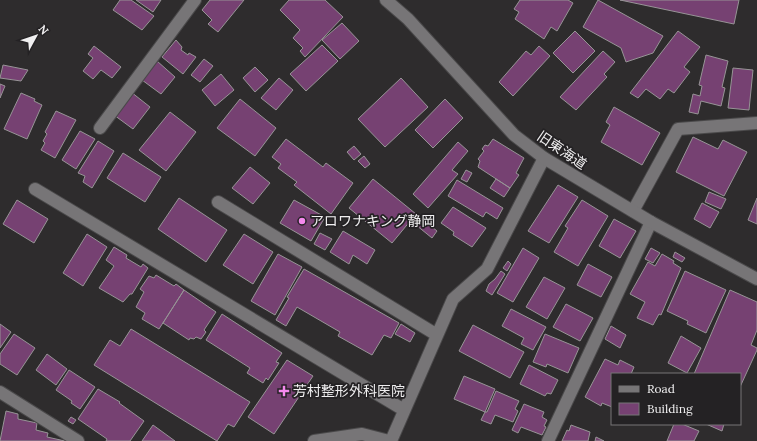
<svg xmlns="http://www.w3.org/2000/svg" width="757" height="441" viewBox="0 0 757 441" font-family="Lora,'Noto Sans JP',serif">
<rect width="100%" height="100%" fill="#2e2c2d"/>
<path fill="#764172" stroke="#979496" d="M120,0H131L154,16L142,30L113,10Z
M136,0H161L153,12Z
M210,0H244L218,32L208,24L212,20L202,10Z
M289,0H325L343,17L305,57L300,51L303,48L293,38L300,30L280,10Z
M520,0H568L573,3L557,31L551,27L544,39L515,19L519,12L514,9Z
M598,0L663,36L653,53L626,62L621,48L583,27Z
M620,0H739L734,24Z
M342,23L359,41L340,59L322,40Z
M575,31L595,51L573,73L553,53Z
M678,31L700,47L684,67L690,72L674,93L668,89L660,99L646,89L638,98L630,93Z
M176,40L182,47L181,50L188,55L189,53L196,57L183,74L162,57Z
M322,45L338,61L306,91L290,74Z
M94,46L121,67L112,78L101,70L93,79L83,71L93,58L88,54Z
M539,46L550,56L513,96L499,82L526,51L531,55Z
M603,51L615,62L604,74L607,77L576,110L560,97Z
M706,55L728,61L722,87L725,88L721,106L701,101L698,114L689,112L693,94L700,96L702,86L699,85Z
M204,59L213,66L200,82L191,75Z
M157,61L175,77L161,94L142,80Z
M3,65L28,70L21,81L0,78Z
M255,67L268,80L255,92L243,78Z
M733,68L753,70L749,110L728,108Z
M221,74L234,90L215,106L202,90Z
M279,78L293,90L276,110L261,98Z
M401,78L428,107L385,147L358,119Z
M0,84L5,86L0,98Z
M131,92L150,107L133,129L114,115Z
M21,93L35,99L34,101L42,105L27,139L4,129Z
M240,99L276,128L255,156L217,128Z
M445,99L463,118L433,148L415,130Z
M614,107L660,133L642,165L601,142L610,125L606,122Z
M56,111L76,120L55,158L41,150L45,143L43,141L47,134L45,132Z
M170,112L196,132L166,171L139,150Z
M80,131L95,139L76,169L62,160Z
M693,137L718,149L723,140L747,152L724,196L676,172Z
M286,139L323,167L326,163L353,183L331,214L294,185L297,182L278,168L281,164L272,157Z
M493,139L524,158L516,173L519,175L510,188L478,167L480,161L478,159L484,151L482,149L485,145L488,146Z
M98,141L114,151L92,188L83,182L85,176L78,173Z
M458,142L468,151L452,170L458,174L428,208L413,194Z
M354,146L361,154L354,160L347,152Z
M123,153L161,177L145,202L107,178Z
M364,156L370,164L365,168L358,161Z
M250,167L270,183L253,204L232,188Z
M466,170L472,173L467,182L461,179Z
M373,179L416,214L392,243L349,208Z
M496,179L510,188L504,197L490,188Z
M457,180L503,208L497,219L486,212L483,217L448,196Z
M558,185L578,197L549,243L528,231Z
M709,192L726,199L721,209L705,202Z
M179,198L227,230L206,262L158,229Z
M757,198V224L748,220Z
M17,200L48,219L34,243L3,224Z
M294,200L325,217L311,241L280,223Z
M582,200L608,216L578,266L554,252L568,228L565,226Z
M702,203L719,212L710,228L694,219Z
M453,207L486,228L472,247L453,235L454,232L441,223Z
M421,218L437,231L432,238L416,225Z
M614,219L636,231L620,258L599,246Z
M343,231L375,250L367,264L353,255L349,264L330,252Z
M320,233L332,239L325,250L314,244Z
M87,234L107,247L83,286L63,273Z
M244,234L273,252L253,284L223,265Z
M114,247L127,255L126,258L141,267L143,264L148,268L132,294H130L123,302L99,288L114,266L106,260Z
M523,248L539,258L513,302L497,293Z
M651,248L660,253L653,263L645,259Z
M675,252L685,258L682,262L673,257Z
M278,254L302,267L275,315L251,301Z
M662,254L674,261L673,263L681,268L661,315L659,314L653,325L637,318L645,302L630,294L648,262L655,266Z
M508,261L511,264L507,271L503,268Z
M588,264L612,277L601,297L577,285Z
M304,269L399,323L391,338L384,335L372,355L338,336L340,332L297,307L286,326L276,320L289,298L287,297Z
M501,271L505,274L492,295L486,291L489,284L495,279Z
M685,271L726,290L706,333L687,324L688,321L667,311Z
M156,275L174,286L176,284L184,290L159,329L142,319L145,313L136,307L144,292L140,289L149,276L154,278Z
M544,277L565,288L547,319L526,307Z
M184,290L216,312L204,330L206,332L201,339L196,337L194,339L190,338L189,340L163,323Z
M730,290L757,302V330L751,345L757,348V350L740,387V374H694Z
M566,304L593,318L580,341L553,327Z
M511,309L546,327L533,350L521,344L524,338L502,326Z
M222,314L282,353L276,362L279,363L268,380L266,378L263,383L247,373L250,368L206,340Z
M0,324L11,332L0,348Z
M401,324L415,333L410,342L395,334Z
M473,325L524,352L510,378L459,351Z
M611,326L626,335L620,348L605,339Z
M131,329L250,402L234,427L228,424L217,441L94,365L110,340L120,346Z
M14,334L35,348L17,375L0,364V354Z
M545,334L579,348L568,373L547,364L546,367L533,362Z
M681,336L701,348L687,373L668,363Z
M47,354L67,369L56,385L36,370Z
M605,359L618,365L620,360L634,367L631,374H612V407L602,403L601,406L585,397Z
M287,360L313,376L274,434L248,417Z
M529,365L558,380L551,394L547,393L545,396L520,384Z
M69,370L95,387L80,409L71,403L72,401L56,390Z
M464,376L495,389L485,412L454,399Z
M98,389L120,402L119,403L144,421L130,441H106L107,439L78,419Z
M496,391L519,401L515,409L518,411L513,422L495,415L491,424L481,420L485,412H487Z
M524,404L544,412L542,417L547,420L544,426L546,427L542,435L521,427L518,433L512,430Z
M6,411L18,414V419L37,423L36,430L48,433L47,437L65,441H0Z
M71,417L76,420L73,424L68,421Z
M674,424H682L699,431L694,441H667Z
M706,424H724L722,431Z
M153,425L175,441H142Z
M571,425L590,432L588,441H562L567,430L569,431Z
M596,437L604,441H595Z"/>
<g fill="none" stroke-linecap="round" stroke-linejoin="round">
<g stroke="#4a494a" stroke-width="14">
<path id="service" d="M633,211L678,129L757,123"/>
</g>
<g stroke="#4a494a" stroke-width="14">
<path id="minor" d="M100,128L195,0
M35,189L404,410
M218,202L437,335
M0,392L78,441
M314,441L362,434L389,441
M391,441L453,299L487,269L544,158
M548,441L651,222"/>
</g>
<g stroke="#4a494a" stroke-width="14">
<path id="tertiary" d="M386,0L408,19L514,135L544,158L651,222L757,279"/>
</g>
<use href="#service" stroke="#777577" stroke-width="12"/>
<use href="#minor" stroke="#777577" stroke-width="12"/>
<use href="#tertiary" stroke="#777577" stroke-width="12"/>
</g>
<g fill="#f589ee" stroke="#242224" stroke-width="1.5">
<circle cx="302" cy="221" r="4"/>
<path d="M282 385h4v4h4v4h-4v4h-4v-4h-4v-4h4z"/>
</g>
<g text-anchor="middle" stroke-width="3.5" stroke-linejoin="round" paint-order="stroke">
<g font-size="14" fill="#f0eff0" stroke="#242224">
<text transform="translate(562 150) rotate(34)" y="5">旧東海道</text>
</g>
<g font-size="14" fill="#f0eff0" stroke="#242224" text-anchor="start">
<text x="310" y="226">アロワナキング静岡</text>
<text x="293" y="396">芳村整形外科医院</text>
</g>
</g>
<rect x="611" y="373" width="130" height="52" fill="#242224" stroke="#767476"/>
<rect x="619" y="386" width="20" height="6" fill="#777577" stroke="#767476"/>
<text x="647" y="393" font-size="12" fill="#f0eff0">Road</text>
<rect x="619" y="403" width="20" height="12" fill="#764172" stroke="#767476"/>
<text x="647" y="413" font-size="12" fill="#f0eff0">Building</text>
<g transform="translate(36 36) rotate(50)" stroke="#242224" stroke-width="3" paint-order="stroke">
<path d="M0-3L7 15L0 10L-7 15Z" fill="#f0eff0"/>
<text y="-6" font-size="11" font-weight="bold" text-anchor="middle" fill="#f0eff0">N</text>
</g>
</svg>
